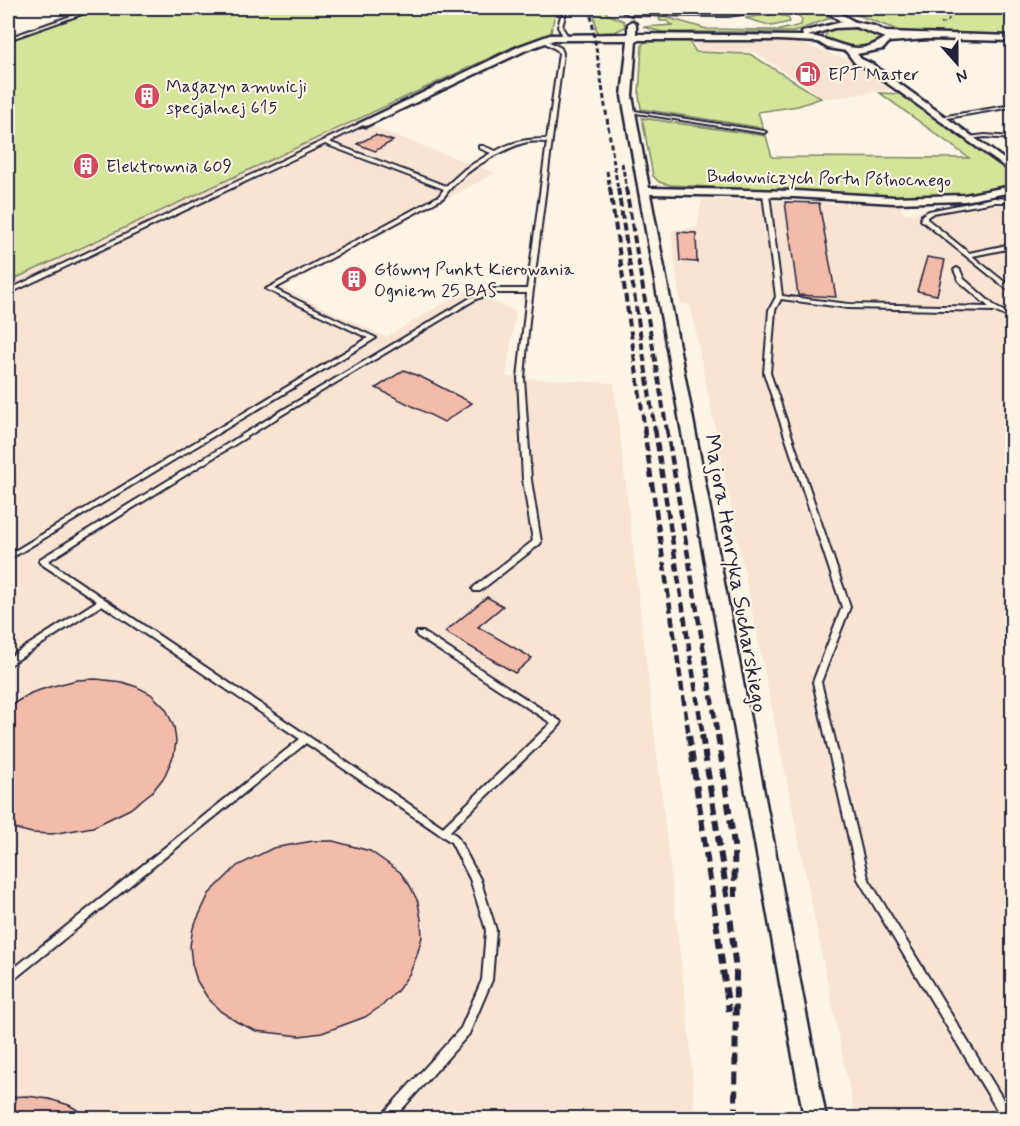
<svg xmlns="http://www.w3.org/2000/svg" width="1020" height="1126" viewBox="0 0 1020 1126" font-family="Mynerve,sans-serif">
<rect width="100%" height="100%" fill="#fcf5e5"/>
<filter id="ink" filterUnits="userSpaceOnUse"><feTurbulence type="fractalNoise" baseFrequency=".0167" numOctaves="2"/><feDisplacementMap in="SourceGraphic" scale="12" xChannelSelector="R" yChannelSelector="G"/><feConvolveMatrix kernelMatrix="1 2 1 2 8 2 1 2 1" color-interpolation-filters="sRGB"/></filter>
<g filter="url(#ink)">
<path fill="#f9e4d3" d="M692,40L796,42L847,59L891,90L826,99L754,52L698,51Z
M354,120L495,173L283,288L386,337L466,290L516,311L506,377L614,383L690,1039L695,1118H8V282Z
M1012,193V1118H855L690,305L680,303L671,230L697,227L702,199L899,205L904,214Z"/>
<path fill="#d4e498" stroke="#7b836a" stroke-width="1.5" d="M102,8H556L551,33L515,46L8,282V41Z
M593,8H605L607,14L624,21L625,27L615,32L597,33Z
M754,8H816L830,18L794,32H662L643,27L674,25L669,24L668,21H660L659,18L665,17L707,29L780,30L801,25L802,20L798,15L806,11H758Z
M839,8H1012V35L908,34Z
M775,14L788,17L790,22L772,26L745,18Z
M850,28L873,33L878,38L877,41C864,51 837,49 825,37L827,32L834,29Z
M654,39L688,40L696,52L750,54L821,98L798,106L758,112L763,128L641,109L639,95L642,45L645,42Z
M880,93L901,94L1012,174V185L956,196L914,197L670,185L659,182L653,176L642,118L766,136L772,157L969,158Z"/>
<path fill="#f3bba9" stroke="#22223b" stroke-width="1.5" d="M375,135L393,141L375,151L357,144Z
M785,202L819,203L836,297L798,295Z
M678,232L696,233L697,262L680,261Z
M927,257L945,260L937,295L917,291Z
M404,370L425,379L472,403L444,422L376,388Z
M487,597L503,606L478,627L532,658L515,673L445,632Z
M96,679L122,682L137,687L151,694L166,709L174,727L176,741L174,755L164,777L153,791L130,809L93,827L52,834L32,833L8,827V707L31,693L49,687L77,680Z
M313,841H333L370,851L400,872L410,886L418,902L421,919L422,937L417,955L410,973L398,990L383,1005L365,1017L322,1033L300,1036L256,1031L237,1022L220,1011L207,997L197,981L192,964L190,946L193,928L209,894L237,866L273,848Z
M27,1096L49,1099L69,1105L93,1119H8V1097Z"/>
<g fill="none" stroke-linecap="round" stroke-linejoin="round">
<g stroke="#22223b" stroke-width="4">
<path id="lane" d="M94,8H99L8,40V38Z
M563,8H567L562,27L567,35L565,36H563L558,27Z
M613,8H618L632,13L727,14L741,12L746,8H750L743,14L727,16L631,15Z
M544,39L561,48L563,53L529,321L524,378L531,480L541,542L540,544L480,591H474L473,589L474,587L533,541L523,480L518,378L527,293H494L476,299L285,413L48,561L443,827L551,723L417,636L416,634L417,632H423L560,721L561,723L560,725L450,831L457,836L480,879L496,930L492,980L469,1034L394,1118H382L383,1114L461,1028L482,980L486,930L470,879L451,842L306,743L12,981L8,982V973L300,739L102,605L11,664L8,665V658L97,601L40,563L39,561L40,559L281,411L472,297L493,289H527L547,142C541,142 534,141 528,142C517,144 506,150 498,154C476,165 457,178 443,198L274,289L376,338L8,560V555L368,338L266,289L439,196L444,189L325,144L10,293L8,294V290L361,123L365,124L329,142L446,186L465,169L491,153L479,148V146H483L496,151C514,141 526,139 547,139L559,53L557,50L542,41V40Z
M1012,105V107L941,119L939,118L941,117Z
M628,110L764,131L766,132L764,133L630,112H628Z
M985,135L1012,137V139L985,137L969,139L967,138L969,137Z
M766,192L769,194L782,296L849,304L989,307L959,281L954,270L957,268L960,270L964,279L997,308L1012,315V319L994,311L849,308L781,299L775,310L770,373L850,607L821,682L868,878L1012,1114V1118H1002L858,879L813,682L842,607L764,373L769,310L776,297L763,194Z
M994,198L1012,199V202H994L933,213L927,217V219L969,253L1012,244V248L972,256L1012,288V293L921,220L922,215L929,211Z"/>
</g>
<g stroke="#22223b" stroke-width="5">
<path id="street" d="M821,8H830L855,22L874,26L886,32L1012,36V41L927,39L889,42L883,49L857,54L861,59L872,64L1012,165V172L866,68L855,63L846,51L828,48L818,42L779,40H636L632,96L649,188L795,191L894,197L965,195L1012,186V192L965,201L894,203L795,197L650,194L826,1118H804L622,96L628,40H554L526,50L366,126L358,124L520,46L550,35L628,34V24L632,21L636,24V34L803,36L802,32L842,22ZM856,27L885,38C852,60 841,39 808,36L834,28Z"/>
</g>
<path stroke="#22223b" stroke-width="1.5" stroke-dasharray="4 3" stroke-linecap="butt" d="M854,8L865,14
M941,24L948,21L953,8"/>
<use href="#lane" fill="#fcf5e5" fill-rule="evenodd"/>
<use href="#street" fill="#fcf5e5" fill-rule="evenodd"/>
<path stroke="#22223b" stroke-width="3" stroke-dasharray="5 3" stroke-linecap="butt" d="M590,8L618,190
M622,163L627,190
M607,171L610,190"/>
<path stroke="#22223b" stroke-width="4" stroke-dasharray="8 4" stroke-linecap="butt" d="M610,188L645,431
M618,188L655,431
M626,188L667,431"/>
<path stroke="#22223b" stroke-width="4.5" stroke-dasharray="9 4.5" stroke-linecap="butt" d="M644,429L689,737
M655,429L703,737
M667,429L718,737"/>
<path stroke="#22223b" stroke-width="6" stroke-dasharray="11 6" stroke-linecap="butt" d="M689,735L729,1011
M702,735L730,914L736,972L735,1118
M718,735L734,845L735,897"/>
</g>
</g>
<defs>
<g id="fuel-disc" transform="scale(1.35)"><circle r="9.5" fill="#d1495b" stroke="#fcf5e5"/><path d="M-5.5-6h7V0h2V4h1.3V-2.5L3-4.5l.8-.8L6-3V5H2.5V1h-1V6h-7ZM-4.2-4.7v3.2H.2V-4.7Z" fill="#fff"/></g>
<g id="building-disc" transform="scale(1.35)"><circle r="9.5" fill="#d1495b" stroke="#fcf5e5"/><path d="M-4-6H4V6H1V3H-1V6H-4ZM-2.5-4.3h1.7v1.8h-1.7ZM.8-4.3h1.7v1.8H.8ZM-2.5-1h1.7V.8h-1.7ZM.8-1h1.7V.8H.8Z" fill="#fff"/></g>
</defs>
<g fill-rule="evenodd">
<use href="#fuel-disc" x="808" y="74"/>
<use href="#building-disc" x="147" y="96"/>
<use href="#building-disc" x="86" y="166"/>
<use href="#building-disc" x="354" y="279"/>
</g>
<g text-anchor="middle" stroke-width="4.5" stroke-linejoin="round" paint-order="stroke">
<g font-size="18" fill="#22223b" stroke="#fcf5e5" text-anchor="start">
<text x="828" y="80">EPT Master</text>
<text x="166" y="92">Magazyn amunicji<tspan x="166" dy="21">specjalnej 615</tspan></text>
<text x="106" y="172">Elektrownia 609</text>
<text x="374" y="275">Główny Punkt Kierowania<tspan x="374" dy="21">Ogniem 25 BAS</tspan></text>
</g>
<g font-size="18" fill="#22223b" stroke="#fcf5e5">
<text transform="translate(829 178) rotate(1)" y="6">Budowniczych Portu Północnego</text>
</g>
<g font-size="22" fill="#22223b" stroke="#fcf5e5">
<text transform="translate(737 573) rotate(80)" y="8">Majora Henryka Sucharskiego</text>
</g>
</g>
<rect width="1020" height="1126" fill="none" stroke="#fcf5e5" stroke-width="30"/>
<rect x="15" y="15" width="990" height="1096" fill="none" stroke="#22223b" stroke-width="2" filter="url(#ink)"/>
<g transform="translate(957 63) rotate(159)" stroke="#fcf5e5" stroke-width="4.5" paint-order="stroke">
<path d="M0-4.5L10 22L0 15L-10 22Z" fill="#22223b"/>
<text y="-9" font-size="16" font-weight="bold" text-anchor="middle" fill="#22223b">N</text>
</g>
</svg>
